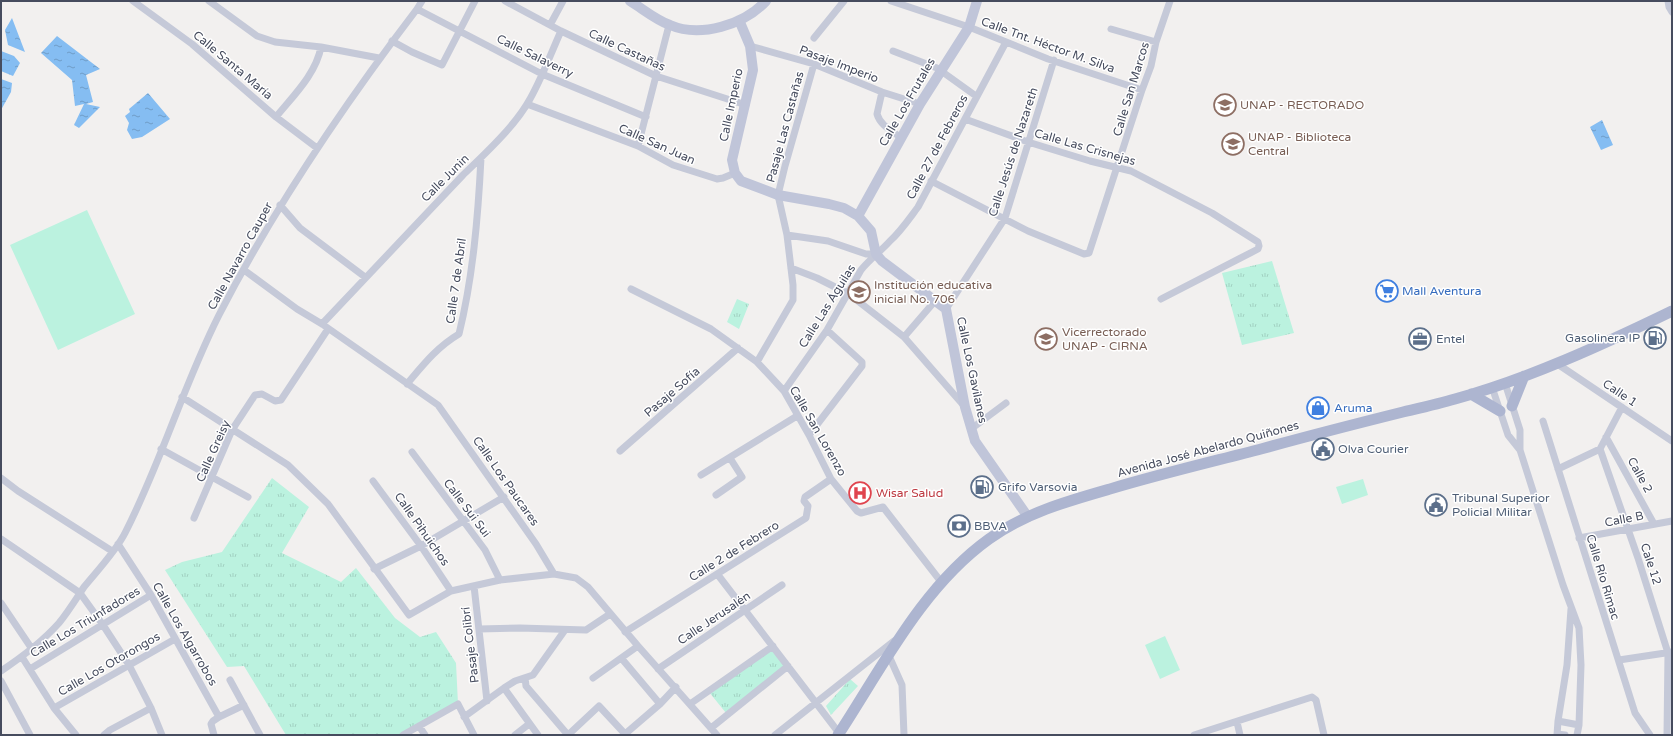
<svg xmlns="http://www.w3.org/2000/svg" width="1673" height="736" viewBox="0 0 1673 736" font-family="'Varela Round',sans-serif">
<defs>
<pattern id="grass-tufts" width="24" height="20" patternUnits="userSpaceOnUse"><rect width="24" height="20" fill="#bbf2df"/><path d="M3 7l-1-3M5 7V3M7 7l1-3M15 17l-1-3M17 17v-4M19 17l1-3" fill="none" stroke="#a2d1c2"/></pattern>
<pattern id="water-ripples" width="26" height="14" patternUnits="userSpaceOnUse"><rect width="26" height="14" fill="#85bdf2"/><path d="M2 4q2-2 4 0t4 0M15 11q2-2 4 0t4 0" fill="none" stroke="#6f9cc7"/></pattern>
</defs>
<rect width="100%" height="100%" fill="#f2f0ef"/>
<path fill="url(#grass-tufts)" d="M1272,261L1294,333L1242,345L1222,273Z
M737,299L749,304L739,329L727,322Z
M272,478L309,507L282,553L341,582L356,568L395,618L420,637L436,632L456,663L458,704L405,735H286L244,666L227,667L165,570L182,562L222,552Z
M772,649L787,668L726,713L709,692Z
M850,679L858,686L831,715L826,706Z"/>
<path fill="#bbf2df" d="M87,210L135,314L58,350L10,245Z
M1363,479L1368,495L1342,504L1336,487Z
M1165,636L1180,670L1160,679L1145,645Z"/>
<path fill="url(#water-ripples)" d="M12,18L25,52L8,45L5,30Z
M57,36L100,69L86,75L93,102L86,104L100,107L79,128L74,125L84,104L75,106L72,80L41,53Z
M1,51L14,56L20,63L13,76L1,71Z
M1,79L12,83L11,92L1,110Z
M148,93L170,119L142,137L132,139L127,130L129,123L125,116L130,112L129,109Z
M1602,120L1613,145L1601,150L1590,127Z"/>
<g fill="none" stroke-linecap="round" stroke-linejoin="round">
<path stroke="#c5c9d8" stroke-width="7" d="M133,1L192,44L276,117L317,148
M209,1L257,36L275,42L321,47L379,58
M505,1L561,31L656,76L746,105
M891,1L969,27L1048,59L1142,90
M1668,1L1669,7L1672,12
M417,9L542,74L646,117
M550,25L563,1
M1111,29L1156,42
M814,38L844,1
M392,41L412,52L442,65L475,1
M750,46L814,64L882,92L920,104
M893,51L937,68L976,96
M882,92L877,114C880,125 892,131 900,137
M527,104L638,146L673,165L717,179L723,178L735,173
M276,117C293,96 316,74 321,47
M965,119L1028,142L1090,161L1131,171L1212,213L1258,242L1259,246L1258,249L1161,299
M638,146L669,25
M931,181L1028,231L1084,254L1089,253L1142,90L1151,66L1156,42L1170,1
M280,205L300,228L365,277
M787,235L828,241L866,254H876
M791,268L817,278L849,294L904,337L965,407
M244,270L297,309L322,324L438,405L536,544L554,574
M631,289L711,329L757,362L784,391L809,435L831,479L857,511L861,513L883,507L942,583
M946,309L1005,218L1054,60
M322,324L463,175C485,154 516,125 530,99C542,78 551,53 561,31
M904,337L935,301
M757,362L793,300V285L787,235L778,195L785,166L814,64
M1556,363L1672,441
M1505,383L1520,430V450L1563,585L1579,628L1581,665L1579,725L1577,735
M407,384C423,365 437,347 459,334C473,277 478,217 481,158
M1492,387L1508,435L1520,450
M784,391L827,330L861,270C870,259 881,251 890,241C901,231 909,219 918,207L1006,42
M182,397L288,465L328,504L409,615L451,591L500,580L554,574L576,578L588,587L638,646L717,735
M1543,421L1635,713L1650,735
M971,429L1006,403
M809,435L862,366V362L827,330
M1606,437L1654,524
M161,449L248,497
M1600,449L1638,558L1668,653L1667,735
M1600,449L1622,407
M620,451L738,348
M412,452L485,550L500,580
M1558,469L1600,449
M701,475L797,416
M1,478L18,491L112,551
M373,481L421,546L451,591
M716,495L742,477L730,458
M194,518L232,430L255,395L262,394L275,401L281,400L328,329
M1579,538L1672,521
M1,539L80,593L103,625L129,665L151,708L162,735
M118,544L151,595L219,717L213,721L211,724L214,735
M374,569L421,546L504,497
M718,575L839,733
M474,586L487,701
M1,603L32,649
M479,629L520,628L586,630L610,614
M625,632L806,518L808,506L804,501L805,497L831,479
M889,656L902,685L904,735
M22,657L54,708L76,735
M622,659L660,704
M1619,660L1672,652
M30,669L151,595
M658,669L782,585
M1,671C22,657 42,642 59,623C68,612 76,599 84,587C97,571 116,551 125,533C161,463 183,386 219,315C275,206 343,106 417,9L422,1
M525,678L526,686L568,735
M593,678L638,646
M230,680L260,735
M1,681L30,735
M504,688L538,735
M690,704L773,646
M54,708L175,639
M219,717L244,705
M464,717L504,688L515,681L533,675L565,630
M1558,721L1579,725
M1237,722L1240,735
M419,726L425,735
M711,728L788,666
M1557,734L1565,735
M104,735L110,730L151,708
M403,735L458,704L474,735
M515,735L529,724
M568,735L599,706L625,734
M624,735L660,704L676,687
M775,735L894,641
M1194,735L1312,697L1316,700L1324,735
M1557,735L1558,721L1567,665L1571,609"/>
<path stroke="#c0c5d9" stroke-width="10" d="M630,1C643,9 656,20 670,25C700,38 744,25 766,1
M739,20L750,46L753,70L732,160L735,173L741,181L778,195L829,204L844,208L858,216L871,231L876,254L882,261L946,309L965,407L975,441L1028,517
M858,216L920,104L969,27L977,1"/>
<path stroke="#adb5d0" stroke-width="11" d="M1471,394L1500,411
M1512,406L1524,376
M838,735C882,668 922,587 989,539C1025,513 1068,501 1110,489C1160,474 1211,462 1261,449C1308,436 1355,424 1403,412C1420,408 1438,404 1455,399C1530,378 1602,345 1672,311"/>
</g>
<defs>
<g id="university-ring" transform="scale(1.15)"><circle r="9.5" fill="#fff" stroke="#8d6e63" stroke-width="1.5"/><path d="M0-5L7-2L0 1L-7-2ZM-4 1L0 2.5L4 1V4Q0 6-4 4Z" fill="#8d6e63"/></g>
<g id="supermarket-ring" transform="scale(1.15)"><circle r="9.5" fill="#fff" stroke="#3f7fe0" stroke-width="1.5"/><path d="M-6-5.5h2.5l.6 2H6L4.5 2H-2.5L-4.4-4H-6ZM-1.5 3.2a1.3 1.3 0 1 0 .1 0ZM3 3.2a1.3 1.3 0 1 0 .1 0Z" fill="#3f7fe0"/></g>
<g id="school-ring" transform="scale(1.15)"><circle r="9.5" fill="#fff" stroke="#8d6e63" stroke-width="1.5"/><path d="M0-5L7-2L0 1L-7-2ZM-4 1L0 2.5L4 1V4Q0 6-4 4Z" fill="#8d6e63"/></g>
<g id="fuel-ring" transform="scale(1.15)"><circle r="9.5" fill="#fff" stroke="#5c6f8a" stroke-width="1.5"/><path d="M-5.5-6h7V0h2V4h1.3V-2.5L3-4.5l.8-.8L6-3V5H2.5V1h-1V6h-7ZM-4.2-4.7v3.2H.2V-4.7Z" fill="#5c6f8a"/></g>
<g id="office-ring" transform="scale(1.15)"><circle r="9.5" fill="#fff" stroke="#5c6f8a" stroke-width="1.5"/><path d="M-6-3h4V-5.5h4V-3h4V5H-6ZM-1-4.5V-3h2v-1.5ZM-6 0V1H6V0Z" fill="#5c6f8a"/></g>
<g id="shop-ring" transform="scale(1.15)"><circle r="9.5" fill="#fff" stroke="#3f7fe0" stroke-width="1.5"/><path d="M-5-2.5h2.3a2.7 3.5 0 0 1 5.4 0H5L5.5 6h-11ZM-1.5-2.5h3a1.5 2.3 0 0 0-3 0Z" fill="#3f7fe0"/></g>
<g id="civic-ring" transform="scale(1.15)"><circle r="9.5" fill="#fff" stroke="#5c6f8a" stroke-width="1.5"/><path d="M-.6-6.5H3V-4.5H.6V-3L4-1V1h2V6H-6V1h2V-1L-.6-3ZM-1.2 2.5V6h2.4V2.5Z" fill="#5c6f8a"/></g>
<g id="hospital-ring" transform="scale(1.15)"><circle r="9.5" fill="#fff" stroke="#e0444e" stroke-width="1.5"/><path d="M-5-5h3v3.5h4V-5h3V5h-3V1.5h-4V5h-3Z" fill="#e0444e"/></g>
<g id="bank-ring" transform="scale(1.15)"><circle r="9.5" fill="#fff" stroke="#5c6f8a" stroke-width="1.5"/><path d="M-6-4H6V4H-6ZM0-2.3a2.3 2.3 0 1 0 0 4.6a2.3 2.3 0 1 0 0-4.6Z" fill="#5c6f8a"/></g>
</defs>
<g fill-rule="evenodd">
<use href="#university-ring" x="1225" y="105"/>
<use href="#university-ring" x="1233" y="144"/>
<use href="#supermarket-ring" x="1387" y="291"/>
<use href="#school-ring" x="859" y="292"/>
<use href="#fuel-ring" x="1655" y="338"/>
<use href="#university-ring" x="1046" y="339"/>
<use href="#office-ring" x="1420" y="339"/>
<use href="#shop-ring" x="1318" y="408"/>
<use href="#civic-ring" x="1323" y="449"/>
<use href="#fuel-ring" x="982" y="487"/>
<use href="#hospital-ring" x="860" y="493"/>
<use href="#civic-ring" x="1436" y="505"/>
<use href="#bank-ring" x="959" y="526"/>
</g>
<g text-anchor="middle" stroke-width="3" stroke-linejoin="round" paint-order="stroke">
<g font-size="12" fill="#464c5e" stroke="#fff">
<text transform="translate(1048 45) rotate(20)" y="4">Calle Tnt. Héctor M. Silva</text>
<text transform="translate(627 50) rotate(25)" y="4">Calle Castañas</text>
<text transform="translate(535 56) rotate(26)" y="4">Calle Salaverry</text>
<text transform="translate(839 64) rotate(21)" y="4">Pasaje Imperio</text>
<text transform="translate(233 65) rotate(40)" y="4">Calle Santa María</text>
<text transform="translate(1131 89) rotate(-73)" y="4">Calle San Marcos</text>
<text transform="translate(907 102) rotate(-60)" y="4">Calle Los Frutales</text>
<text transform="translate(731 105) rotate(-78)" y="4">Calle Imperio</text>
<text transform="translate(785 127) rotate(-75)" y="4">Pasaje Las Castañas</text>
<text transform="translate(657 144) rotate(24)" y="4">Calle San Juan</text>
<text transform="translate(937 147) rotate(-62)" y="4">Calle 27 de Febreros</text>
<text transform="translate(1085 147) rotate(16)" y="4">Calle Las Crisnejas</text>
<text transform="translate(1013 152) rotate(-72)" y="4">Calle Jesús de Nazareth</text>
<text transform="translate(445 178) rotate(-45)" y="4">Calle Junin</text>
<text transform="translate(240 256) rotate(-61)" y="4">Calle Navarro Cauper</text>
<text transform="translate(456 281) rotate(-82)" y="4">Calle 7 de Abril</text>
<text transform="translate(827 306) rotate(-58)" y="4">Calle Las Águilas</text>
<text transform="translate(972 370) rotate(78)" y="4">Calle Los Gavilanes</text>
<text transform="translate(672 392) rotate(-41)" y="4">Pasaje Sofía</text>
<text transform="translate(1620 393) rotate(34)" y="4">Calle 1</text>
<text transform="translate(818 431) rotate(60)" y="4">Calle San Lorenzo</text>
<text transform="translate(1208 449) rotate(-15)" y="4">Avenida José Abelardo Quiñones</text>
<text transform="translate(213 451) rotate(-66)" y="4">Calle Greisy</text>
<text transform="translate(1640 475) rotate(61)" y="4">Calle 2</text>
<text transform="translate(506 481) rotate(55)" y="4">Calle Los Paucares</text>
<text transform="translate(467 508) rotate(53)" y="4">Calle Sui Sui</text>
<text transform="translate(1624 519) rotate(-11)" y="4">Calle B</text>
<text transform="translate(422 529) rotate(55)" y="4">Calle Pihuichos</text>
<text transform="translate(734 551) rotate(-32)" y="4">Calle 2 de Febrero</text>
<text transform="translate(1651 564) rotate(72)" y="4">Cale 12</text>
<text transform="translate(1603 577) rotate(73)" y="4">Calle Río Rimac</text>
<text transform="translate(714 618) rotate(-34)" y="4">Calle Jerusalén</text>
<text transform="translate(85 622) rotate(-31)" y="4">Calle Los Triunfadores</text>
<text transform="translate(185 634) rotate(60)" y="4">Calle Los Algarrobos</text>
<text transform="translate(470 645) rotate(-97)" y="4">Pasaje Colibrí</text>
<text transform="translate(109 664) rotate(-30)" y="4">Calle Los Otorongos</text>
</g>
<g font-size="12" fill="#785e54" stroke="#fff" text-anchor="start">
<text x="1240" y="109">UNAP - RECTORADO</text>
<text x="1248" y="141">UNAP - Biblioteca<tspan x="1248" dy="14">Central</tspan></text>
<text x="874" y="289">Institución educativa<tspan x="874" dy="14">inicial No. 706</tspan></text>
<text x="1062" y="336">Vicerrectorado<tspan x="1062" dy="14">UNAP - CIRNA</tspan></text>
</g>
<g font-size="12" fill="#366cbe" stroke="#fff" text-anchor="start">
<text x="1402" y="295">Mall Aventura</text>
<text x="1334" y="412">Aruma</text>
</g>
<g font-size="12" fill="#4e5e75" stroke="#fff" text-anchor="start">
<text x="1640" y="342" text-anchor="end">Gasolinera IP</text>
<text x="1436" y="343">Entel</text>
<text x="1338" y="453">Olva Courier</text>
<text x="998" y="491">Grifo Varsovia</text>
<text x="1452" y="502">Tribunal Superior<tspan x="1452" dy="14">Policial Militar</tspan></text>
<text x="974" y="530">BBVA</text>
</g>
<g font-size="12" fill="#be3a42" stroke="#fff" text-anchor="start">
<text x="876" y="497">Wisar Salud</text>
</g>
</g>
<rect width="1673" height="736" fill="none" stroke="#464c5e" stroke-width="4"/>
</svg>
